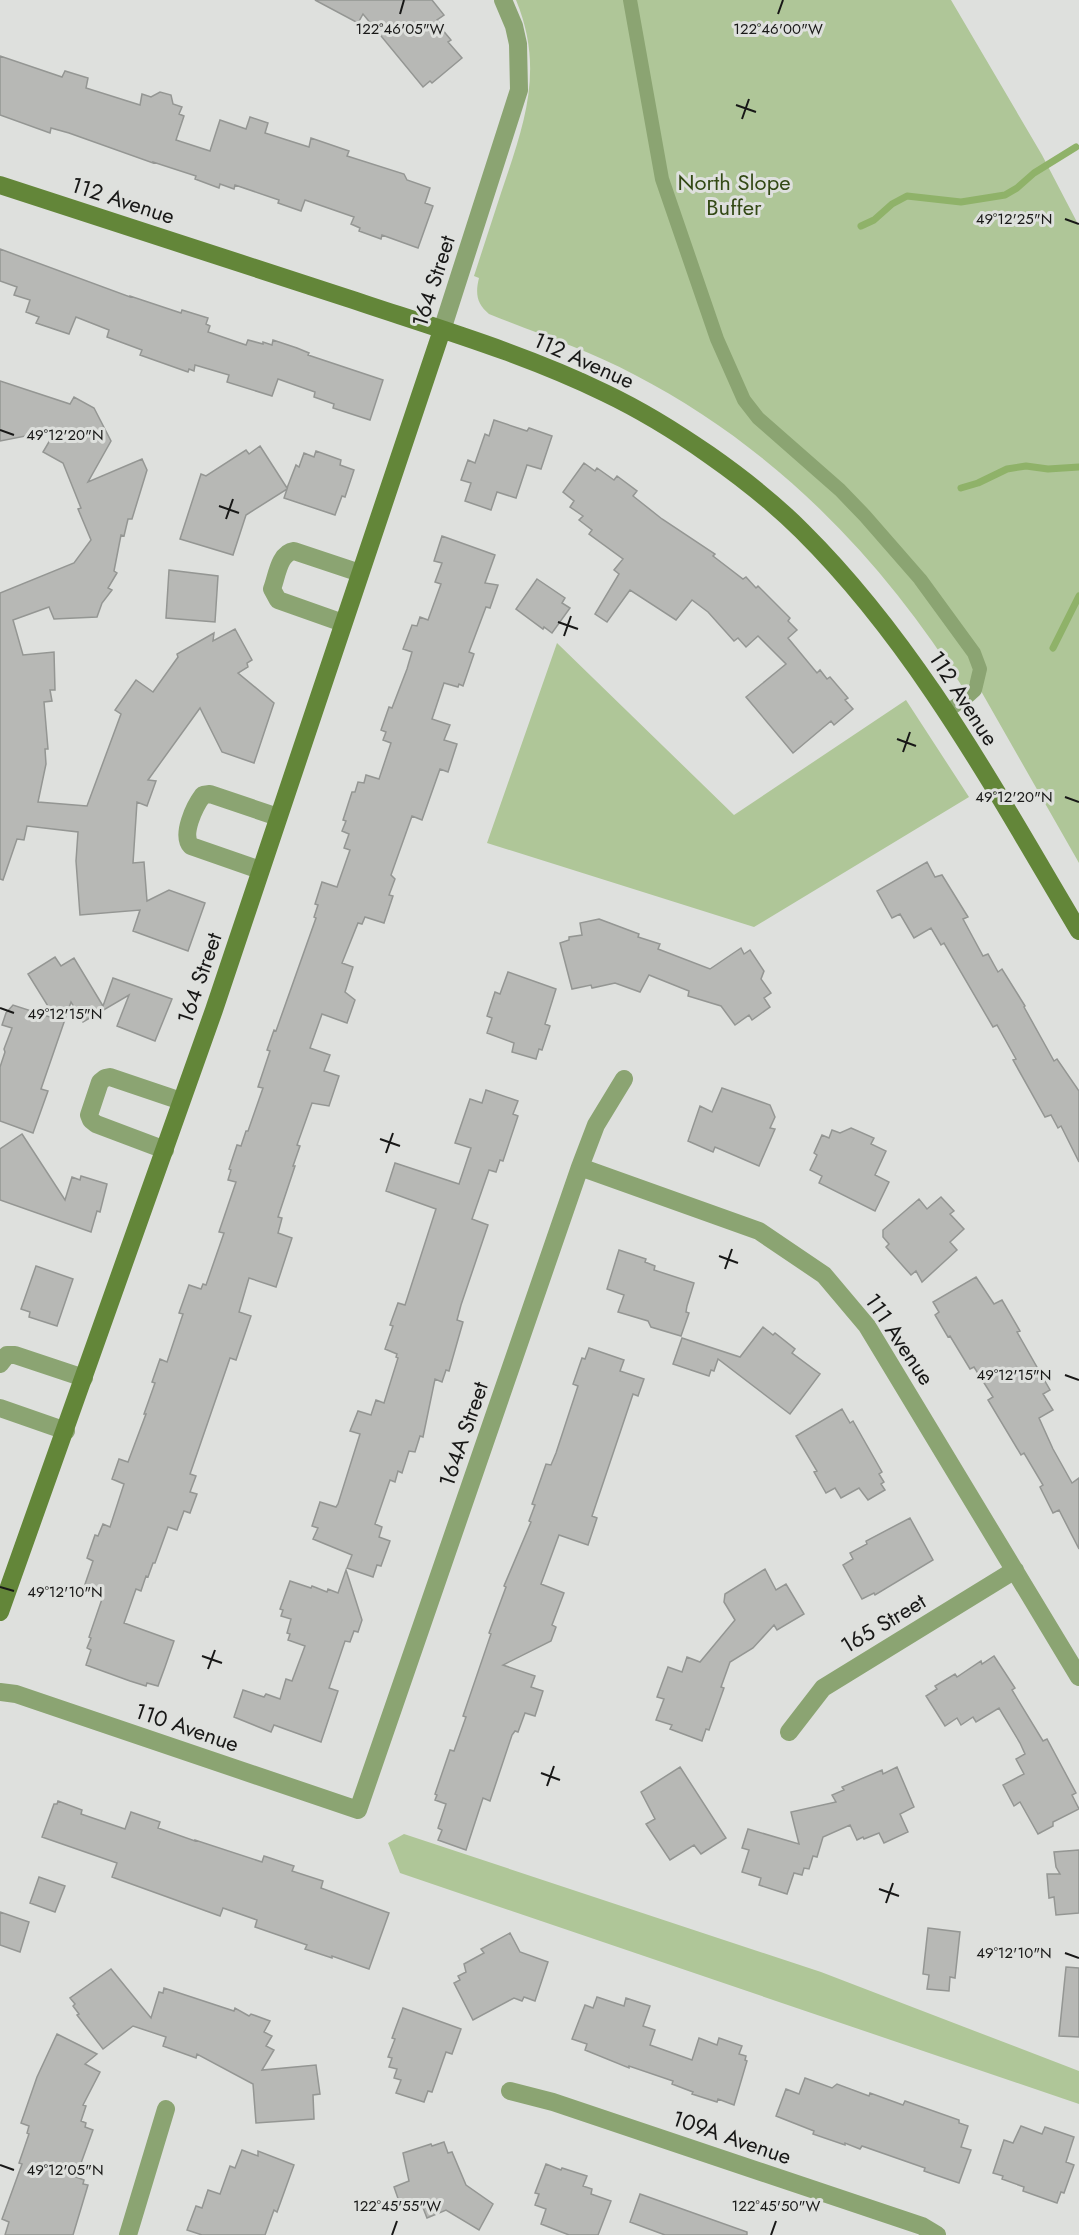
<svg xmlns="http://www.w3.org/2000/svg" width="1079" height="2235" viewBox="0 0 1079 2235" font-family="Jost,sans-serif">
<rect width="100%" height="100%" fill="#dee0dd"/>
<path fill="#afc698" d="M516,0H951L1042,155L1079,226V863L973,677L965,691C883,559 774,447 635,375C588,350 538,334 489,314C477,304 475,294 479,278L474,276C483,248 492,221 501,193C524,125 545,70 516,0Z
M557,643L734,815L906,700L969,797L754,927L487,843Z
M404,1834L821,1972L1079,2071V2104L400,1873L388,1843Z"/>
<g fill="none" stroke-linecap="round" stroke-linejoin="round">
<path stroke="#8fb269" stroke-width="7" d="M861,226L874,220L892,204L907,196L961,202L1005,195L1017,188L1034,173L1076,147
M961,488L978,483L1007,469L1026,466L1048,469L1079,467
M1053,648L1079,596"/>
</g>
<path fill="#b7b8b5" stroke="#949693" stroke-width="1.5" d="M315,0H432L444,15L437,20L443,27L441,28L451,40L448,42L462,58L432,83L430,81L423,87L363,14L358,23Z
M0,56L62,77L65,71L88,78L86,88L140,105L142,94L151,97L160,92L171,95L173,104L182,107L179,114L184,116L176,140L210,151L220,120L246,129L250,117L268,123L265,133L309,147L311,138L349,151L347,156L404,174L407,180L430,188L425,203L433,206L418,248L382,235L381,239L359,231L360,228L351,224L354,217L305,200L301,211L278,203L279,200L235,185L234,189L220,184L219,188L195,179L196,176L153,162V163L69,133L51,128L50,133L0,115Z
M0,249L130,297V296L181,313L182,310L208,318L206,324L210,326L208,332L246,345L248,340L263,344V342L272,345L273,340L297,348L309,353L308,355L383,380L370,420L333,408L334,404L314,397L315,392L278,379L272,396L227,382L229,375L195,365L194,371L189,369L188,372L140,355L142,350L107,337L109,330L76,317L69,334L36,323L39,317L26,312L30,300L14,295L17,287L0,281Z
M0,381L70,404L74,397L94,408L111,441L88,482L142,459L147,470L132,519H128L124,536L121,535L114,571L117,573L108,588L112,590L102,603L97,617L54,619L49,607L13,620L23,655L54,652L55,690H50L52,701L44,702L48,749H45L46,764L38,802L87,806L121,714L115,710L136,680L153,692L178,657L177,654L214,633L213,641L235,629L252,660L247,663L248,667L238,673L274,703L254,763L222,752L200,708L148,780L156,781L147,806L137,802L133,863L144,862L147,901L169,890L205,903L188,951L133,931L140,910L80,915L76,861L78,832L27,826L24,840L17,839L3,880L0,879V593L74,563L91,540L78,509L81,508L63,463L43,452L56,430L0,441Z
M494,420L527,431L529,428L552,436L541,469L527,465L516,498L497,492L491,510L465,501L471,483L461,480L468,460L475,463L485,434L489,436Z
M260,446L287,488L296,465L299,467L304,453L314,457L316,451L341,460L340,465L354,470L345,497L342,496L335,515L284,498L287,489L246,515L233,555L180,539L201,474L206,476L246,450L249,454Z
M584,463L595,471L597,468L614,480L617,476L637,491L633,496L662,519L715,554L713,556L743,579L746,577L756,588L758,586L790,618L788,621L797,630L788,638L817,673L820,670L827,679L830,677L848,698L845,700L853,709L834,725L831,721L793,753L746,697L786,664L758,636L746,647L738,638L734,641L708,612L692,600L676,620L630,590L607,622L595,614L619,574L614,570L623,559L589,534L592,530L579,520L583,516L570,507L574,501L563,492Z
M442,536L495,555L485,583L498,585L490,608L486,607L469,652L474,654L463,686L459,684L458,687L444,683L432,719L450,725L444,740L457,744L448,772L440,769L422,820L412,816L391,875L395,879L389,895L393,896L384,923L365,917L362,924L358,923L342,963L353,967L345,992L355,1000L347,1023L322,1014L310,1048L330,1055L324,1071L339,1076L329,1106L312,1103L297,1145L300,1146L293,1166H295L278,1217L282,1218L278,1233L292,1238L276,1287L249,1278L239,1312L251,1316L236,1360L230,1358L190,1474L196,1476L190,1492L197,1494L190,1513L184,1511L177,1530L168,1527L155,1563H153L148,1577L146,1576L141,1591L136,1589L124,1623L174,1641L165,1667L158,1686L147,1683L146,1686L130,1681L86,1665L91,1650L87,1648L91,1638L89,1637L102,1599L99,1598L100,1596L83,1590L93,1561L87,1558L95,1535L98,1536L103,1524L110,1527L124,1484L112,1479L119,1459L128,1462L146,1414H144L155,1383L152,1382L160,1359L167,1362L183,1314L179,1313L189,1285L201,1289L203,1284L206,1285L224,1233L219,1232L236,1182L228,1180L231,1170L229,1169L237,1145L241,1146L246,1131H248L263,1088L258,1087L270,1051L267,1050L274,1030L276,1031L316,918L314,917L318,905L315,904L322,882L337,887L350,850L344,848L349,834L342,831L346,821L343,820L352,792H355L358,782L364,783L366,775L379,779L391,743L383,740L386,732L381,730L389,707L392,708L407,669L412,652L403,649L412,625L417,626L420,617L428,620L441,584L435,582L442,563L434,561Z
M169,570L218,576L215,622L166,618Z
M537,579L565,598L562,603L570,608L552,633L544,627L543,629L516,609Z
M927,862L935,877L942,875L968,917L963,919L983,956L988,954L998,972L1002,969L1025,1006L1024,1007L1054,1061L1057,1059L1079,1091V1162L1061,1126L1058,1128L1051,1115L1045,1117L1013,1060L1016,1059L997,1025L993,1027L944,943L941,945L931,928L914,938L900,914L892,918L877,891Z
M599,919L639,934L638,937L660,944L658,949L710,969L741,948L744,954L750,950L764,971L761,979L771,993L764,998L770,1007L752,1020L749,1015L735,1025L721,1006L688,996L689,991L649,975L640,992L615,983L592,988L591,985L572,989L560,943L569,940V937L582,935L580,923Z
M55,957L61,966L74,958L103,1006L113,978L172,999L155,1041L117,1026L129,995L83,1022L71,1002L41,1089L48,1091L33,1133L0,1121V1067L5,1052L4,1049L12,1028L2,1025L6,1013L13,1005L56,1019L28,974Z
M508,972L556,989L545,1024L550,1026L542,1050L539,1049L536,1059L512,1052L514,1043L487,1033L492,1018L487,1016L495,992L500,994Z
M722,1088L770,1105L775,1117L770,1128L775,1129L759,1166L715,1147L713,1152L688,1141L700,1106L712,1112Z
M486,1090L518,1101L513,1114L518,1116L503,1161L500,1160L496,1172L489,1170L472,1219L488,1225L461,1305L457,1320L463,1322L449,1371L446,1370L442,1382L435,1379L423,1437L420,1436L415,1452L409,1451L402,1473L398,1471L395,1482L390,1480L375,1524L382,1527L379,1537L390,1541L381,1566L377,1565L373,1577L347,1568L352,1555L313,1539L318,1528L312,1526L320,1502L336,1507L338,1504L360,1434L350,1431L358,1411L371,1415L376,1400L384,1403L398,1358L396,1357L397,1354L385,1349L393,1326L390,1325L398,1303L405,1305L436,1209L386,1191L395,1163L459,1184L471,1148L455,1143L470,1099L482,1103Z
M851,1128L874,1138L871,1144L886,1151L875,1175L889,1182L875,1211L819,1183L822,1176L810,1170L817,1155L814,1153L822,1135L829,1138L832,1130L840,1133Z
M22,1134L65,1200L72,1177L80,1180L81,1176L107,1184L100,1212L97,1211L91,1232L0,1200V1149Z
M941,1197L954,1211L950,1214L964,1229L950,1242L957,1250L922,1282L916,1271L911,1275L886,1247L889,1244L883,1237V1230L919,1199L927,1209Z
M619,1250L646,1259L645,1262L655,1266L654,1270L694,1283L687,1306L686,1312L689,1313L681,1336L651,1327L648,1321L618,1312L624,1295L607,1289Z
M36,1266L73,1279L57,1326L29,1317L30,1312L21,1309Z
M976,1277L994,1304L1002,1300L1020,1331L1017,1332L1050,1390L1043,1394L1053,1410L1039,1418L1053,1449L1072,1483L1079,1478V1549L1059,1510L1053,1513L1040,1487L1043,1485L1024,1453L1021,1455L988,1400L993,1397L974,1367L970,1369L950,1336L948,1337L935,1315L939,1312L933,1302Z
M763,1327L773,1335L775,1333L795,1349L792,1353L820,1374L790,1414L718,1359L714,1371L711,1370L709,1376L673,1364L682,1338L740,1357Z
M589,1348L624,1360L620,1371L644,1379L638,1396L633,1394L592,1516L597,1518L588,1545L559,1535L541,1584L564,1593L552,1625L556,1627L551,1641L503,1665L535,1676L531,1687L543,1691L535,1716L525,1713L518,1732L515,1731L512,1735L490,1801L483,1798L466,1850L438,1840L442,1830L438,1828L446,1804L435,1800L437,1795L435,1794L450,1750L454,1751L466,1717L463,1716L491,1634L489,1633L506,1587L504,1586L531,1522L529,1521L535,1505L532,1504L546,1464L551,1465L556,1453L578,1386L573,1384L582,1358L585,1359Z
M842,1409L850,1423L853,1421L882,1472L879,1474L884,1482L881,1484L885,1490L868,1500L859,1488L841,1498L835,1488L826,1493L814,1472L817,1471L796,1436Z
M910,1518L933,1560L875,1595L874,1593L862,1599L843,1565L853,1559L850,1553L867,1544L866,1541Z
M765,1569L776,1590L786,1584L804,1614L777,1630L774,1625L753,1648L730,1662L721,1687L724,1688L709,1730L706,1729L702,1741L670,1729L672,1725L656,1720L664,1699L657,1697L668,1667L682,1672L687,1657L700,1662L735,1620L724,1602L725,1594Z
M346,1570L362,1620L358,1632L354,1631L350,1642L345,1641L329,1688L338,1691L321,1742L274,1725L271,1732L234,1717L243,1690L264,1697L266,1694L280,1699L286,1679L292,1681L305,1646L288,1640L290,1634L287,1633L291,1619L281,1616L283,1610L280,1609L290,1581L311,1588L312,1586L327,1592L328,1589L338,1593Z
M994,1656L1015,1688L1012,1690L1043,1741L1047,1739L1076,1793L1072,1795L1079,1809L1053,1822V1826L1038,1834L1020,1802L1014,1806L1003,1785L1024,1774L1016,1759L1025,1754L1020,1743L999,1708L976,1722L973,1717L961,1725L957,1718L945,1726L926,1696L937,1689L935,1686L955,1674L957,1677L981,1661L982,1664Z
M680,1767L726,1838L701,1854L694,1845L670,1860L646,1824L655,1819L641,1792Z
M897,1767L914,1807L900,1814L908,1832L884,1843L879,1833L864,1839L863,1837L857,1840L850,1825L823,1837L817,1857L813,1856L809,1869L804,1868L802,1875L794,1873L787,1894L759,1885L761,1878L742,1872L749,1850L742,1848L748,1829L799,1844L791,1812L836,1802L832,1795L844,1790L842,1787L882,1770L883,1774Z
M58,1801L82,1810L81,1814L125,1829L131,1812L160,1822L158,1828L195,1841V1840L262,1862L264,1856L294,1866L292,1871L323,1881L321,1888L389,1913L369,1969L332,1956V1958L305,1949L307,1945L255,1927L257,1920L223,1908L220,1916L112,1877L117,1863L42,1837L54,1804H57Z
M1079,1850V1913L1056,1915L1054,1897L1049,1898L1047,1874H1060L1056,1867L1054,1852Z
M39,1877L65,1886L55,1912L30,1903Z
M0,1912L29,1922L20,1952L0,1945Z
M928,1928L960,1932L955,1978L950,1977L949,1991L927,1989L929,1975L923,1974Z
M510,1933L520,1952L548,1962L535,2001L524,1997L522,2001L514,1998L473,2020L454,1983L460,1980L458,1976L466,1972L464,1964L484,1953L481,1949Z
M1066,1967L1079,1968V2037L1059,2036Z
M111,1969L151,2018L159,1992L163,1993L164,1988L234,2011L235,2008L249,2016L251,2014L270,2021L264,2032L272,2036L266,2046L274,2050L262,2070L316,2065L320,2094L313,2095L314,2119L256,2123L253,2084L197,2054L196,2058L163,2046L166,2037L133,2026L103,2049L77,2015L79,2014L73,2006L75,2004L70,1998Z
M597,1997L624,2006L626,1998L650,2006L643,2026L655,2030L650,2045L692,2060L699,2038L717,2045L719,2038L742,2046L739,2054L746,2056L745,2060L747,2061L734,2105L718,2099L717,2102L692,2094L693,2092L672,2084L673,2081L629,2066V2068L585,2050L587,2044L572,2039L585,2005L593,2008Z
M403,2008L461,2029L452,2054L446,2052L432,2092L428,2091L424,2102L396,2093L401,2080L394,2078L397,2069L389,2067L392,2058L388,2057L395,2039L392,2038Z
M57,2034L97,2054L85,2064L100,2072L83,2105L86,2106L81,2121L86,2123L85,2127L93,2130L76,2177L84,2180L83,2184L88,2185L73,2235H5L9,2222L2,2219L22,2164L19,2163L29,2134L27,2133L29,2126L21,2123L37,2077Z
M805,2078L832,2088L837,2084L869,2096L870,2093L903,2105L905,2101L959,2120V2123L968,2126L961,2147L971,2150L959,2183L924,2171L925,2168L862,2146L860,2149L845,2143V2145L813,2134L814,2131L776,2116L786,2089L799,2094Z
M1021,2126L1042,2134L1045,2127L1074,2137L1066,2162L1074,2165L1064,2193L1061,2192L1057,2203L1023,2191L1024,2187L1002,2179L1003,2176L993,2173L1004,2140L1013,2143Z
M444,2142L448,2153L452,2152L466,2185L493,2204L479,2230L446,2210L427,2218L420,2200L401,2207L394,2187L409,2181L403,2153L431,2144L432,2146Z
M242,2150L258,2156V2151L294,2165L277,2212L274,2210L265,2235H202L187,2230L196,2206L202,2208L208,2190L220,2194L230,2166L235,2168Z
M546,2164L561,2170L562,2168L587,2176L583,2186L592,2189L591,2194L611,2201L598,2235H569L541,2224L546,2209L535,2205L539,2194L535,2193Z
M640,2194L747,2232V2235H665L630,2222Z"/>
<g fill="none" stroke-linecap="round" stroke-linejoin="round">
<path stroke="#8ba472" stroke-width="14" d="M630,0L662,179L717,339L744,400L758,418L840,490L865,516L920,579L974,653L980,669L975,690L965,699L946,712"/>
<path stroke="#8ba472" stroke-width="18" d="M442,330L519,90L518,44L514,26L503,0
M343,623L278,600L272,589C277,576 279,553 294,551L360,573
M260,870L191,846C181,835 194,807 203,795L210,794L278,817
M165,1150L96,1124L91,1120L89,1115L100,1082L105,1078L110,1077L181,1101
M580,1167L759,1231L824,1275L867,1326L1079,1677
M0,1364L7,1355H15L84,1378
M0,1408L66,1431
M0,1692L16,1694L358,1810L580,1167L596,1125L624,1079
M789,1732L823,1688L1015,1570
M510,2091L553,2102L922,2226L937,2235
M128,2235L166,2109"/>
<path stroke="#638639" stroke-width="18" d="M0,185C116,223 231,260 347,298C433,327 523,353 605,393C670,424 751,480 802,531C918,646 996,792 1079,931
M0,1612L214,1010L442,330"/>
</g>
<path fill="none" stroke="#181817" stroke-width="2" d="M400,14L404,0M778,14L783,0M736,105L756,112M742,119L749,99M1065,219L1079,224M0,430L14,435M219,506L239,513M226,519L233,499M558,622L578,629M564,636L571,616M897,739L916,746M903,752L910,732M1065,797L1079,802M0,1008L14,1013M380,1139L400,1146M386,1153L393,1133M719,1256L738,1263M725,1269L732,1249M1065,1375L1079,1380M0,1587L14,1591M202,1656L222,1663M208,1669L215,1650M541,1773L560,1780M547,1786L554,1766M879,1889L899,1896M886,1903L893,1883M1065,1953L1079,1958M0,2165L14,2170M392,2235L397,2221M771,2235L776,2221"/>
<g text-anchor="middle" stroke-width="6" stroke-linejoin="round" paint-order="stroke">
<g font-size="22" fill="#334915" stroke="#dee0dd">
<text x="734" y="190">North Slope<tspan x="734" dy="25">Buffer</tspan></text>
</g>
<g font-size="22" fill="#181817" stroke="#dee0dd">
<text transform="translate(123 200) rotate(18)" y="8">112 Avenue</text>
<text transform="translate(433 281) rotate(-72)" y="8">164 Street</text>
<text transform="translate(584 360) rotate(24)" y="8">112 Avenue</text>
<text transform="translate(964 698) rotate(57)" y="8">112 Avenue</text>
<text transform="translate(199 978) rotate(-71)" y="8">164 Street</text>
<text transform="translate(900 1339) rotate(56)" y="8">111 Avenue</text>
<text transform="translate(463 1434) rotate(-71)" y="8">164A Street</text>
<text transform="translate(883 1623) rotate(-31)" y="8">165 Street</text>
<text transform="translate(187 1727) rotate(19)" y="8">110 Avenue</text>
<text transform="translate(732 2137) rotate(19)" y="8">109A Avenue</text>
</g>
</g>
<g font-size="15" text-anchor="middle" fill="#181817" stroke="#dee0dd" stroke-width="6" stroke-linejoin="round" paint-order="stroke">
<text x="778" y="34">122°46'00"W</text>
<text x="400" y="34">122°46'05"W</text>
<text x="1014" y="224">49°12'25"N</text>
<text x="65" y="440">49°12'20"N</text>
<text x="1014" y="802">49°12'20"N</text>
<text x="65" y="1019">49°12'15"N</text>
<text x="1014" y="1380">49°12'15"N</text>
<text x="65" y="1597">49°12'10"N</text>
<text x="1014" y="1958">49°12'10"N</text>
<text x="65" y="2175">49°12'05"N</text>
<text x="397" y="2211">122°45'55"W</text>
<text x="776" y="2211">122°45'50"W</text>
</g>
</svg>
